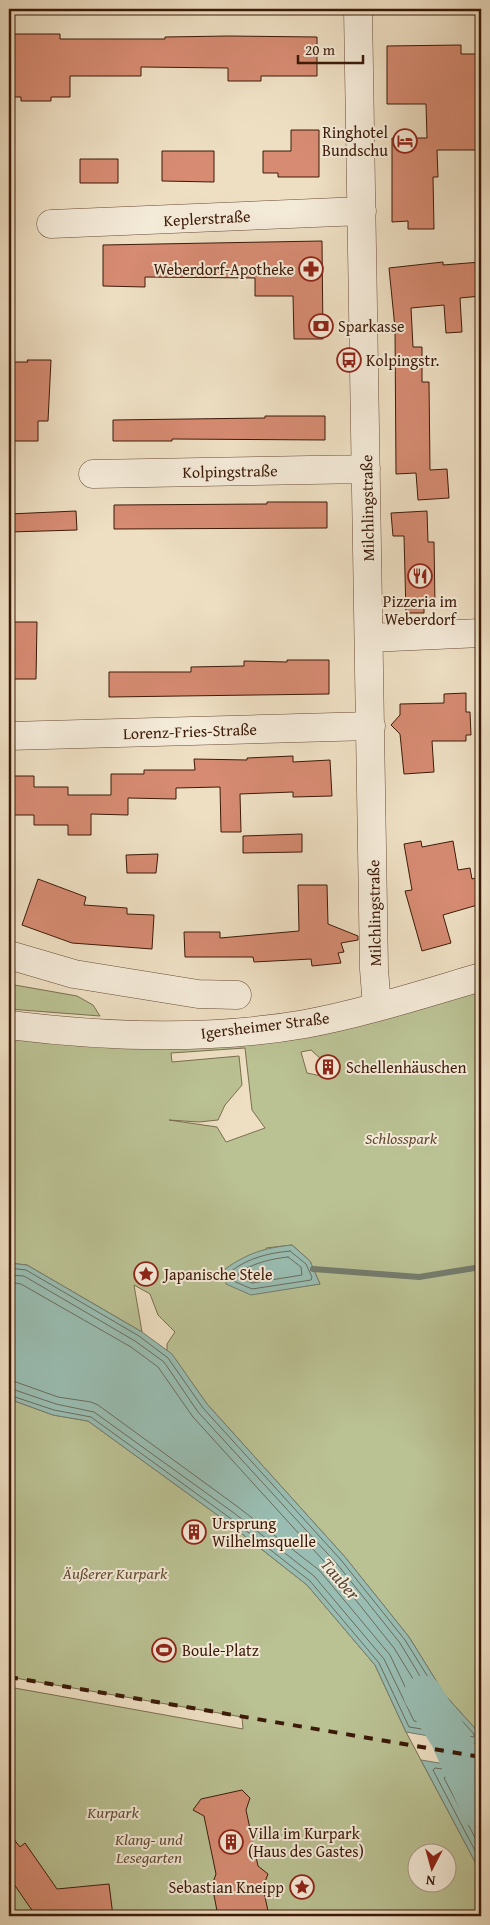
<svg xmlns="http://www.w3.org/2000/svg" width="490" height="1925" viewBox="0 0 490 1925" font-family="'Gentium Book Plus',serif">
<rect width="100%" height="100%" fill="#eedfc3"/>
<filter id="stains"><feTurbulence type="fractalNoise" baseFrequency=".004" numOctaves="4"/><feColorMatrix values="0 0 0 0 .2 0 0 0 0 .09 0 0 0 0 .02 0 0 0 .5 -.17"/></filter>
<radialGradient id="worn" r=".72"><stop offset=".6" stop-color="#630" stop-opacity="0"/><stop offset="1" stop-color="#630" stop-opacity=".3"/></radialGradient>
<path fill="#bac193" stroke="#7b6e4e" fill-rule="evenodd" d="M481,977V1735L445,1695L409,1637L345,1557L207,1404L172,1355L167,1351V1344L175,1332L158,1315L150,1294L134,1285L142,1332L27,1265L9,1263V1025L230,1033ZM245,1048L252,1110L265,1128L226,1142L217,1127L169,1120L199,1122L218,1120L225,1105L242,1085L239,1056L172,1062L171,1053ZM311,1050L322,1060L329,1058L335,1061L338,1067L335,1075L326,1077L307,1073L301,1052ZM292,1245L310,1261L320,1284L278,1290L266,1248Z
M9,984L77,996L93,1005L100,1016L9,1009Z
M9,1399L53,1415L88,1421L227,1522L307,1585L375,1665L406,1732L481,1873V1916H9V1687L243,1729L242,1717L9,1677ZM418,1852H448V1882H418Z"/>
<path fill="#99bdb2" stroke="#747c6e" d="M292,1245L310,1261L320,1284L251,1295L226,1284L225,1269C248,1253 264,1248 292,1245Z
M9,1263L27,1265L142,1332L172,1354L207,1404L345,1557L409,1637L445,1695L481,1735V1745L406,1732L375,1665L307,1585L227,1522L88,1421L53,1415L9,1399Z
M421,1760L481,1770V1873Z"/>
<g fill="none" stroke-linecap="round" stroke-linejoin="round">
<path stroke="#6a6c5d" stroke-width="1" d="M290,1251L306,1264L312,1277L311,1280L252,1289L231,1280V1271C249,1258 268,1253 290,1251Z
M288,1257L301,1267L302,1275L252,1283L238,1276V1273C254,1263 270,1259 288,1257Z
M9,1268L26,1270L139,1336L168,1358L203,1408L341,1560L405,1640L441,1698L474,1734V1737L409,1727L379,1663L310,1581L230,1518L91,1417L54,1410L9,1395
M9,1275L24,1276L135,1341L164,1362L198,1412L337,1564L400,1643L435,1701L457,1725V1728L414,1721L384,1659L314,1576L234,1513L94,1412L56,1404L9,1388
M9,1282L21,1284L131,1347L158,1367L193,1417L331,1569L394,1648L429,1705L437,1714V1717L418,1714L390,1655L319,1570L238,1507L98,1405L91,1402L58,1397L16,1382L9,1381
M481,1774L435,1768L433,1770L481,1862
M481,1781L447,1776L444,1778L481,1849
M481,1788L460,1785L458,1788L481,1833"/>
<path stroke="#747c6e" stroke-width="6" d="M313,1269L419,1277L481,1267"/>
<path stroke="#99bdb2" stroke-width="39" d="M423,1695L450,1738L481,1810"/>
</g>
<path fill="#d68b72" stroke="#3c1a08" d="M14,34H60V39H165V37L228,36L317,37V76H261V81H228V68L141,67V76H70V97H51V101H21V97H14Z
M461,45V54H481V150H437L438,177H433L434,229H408V221L392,222V138H427L426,104H387V46Z
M291,130H319V177H278V173H263V151H291Z
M162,151H214V182L162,181Z
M80,159H118V183H80Z
M322,241L323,339H294L293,296H255V278L145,277V287L103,286V245Z
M443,262V265L481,262V296L460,298L462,332L446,333L444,305L411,308L413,347H422V382H429L430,470L447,469L449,498L418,500L416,473L396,474L395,328L389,268Z
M27,360H51L48,421H38V441H9V362H28Z
M265,416H325V440L172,439V441H113V420L265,418Z
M267,502H327V528L114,529V505L267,504Z
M76,511L77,530L9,532V514Z
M427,511L428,542H434L435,605H424V613H406L404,536H393L391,513Z
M9,622H37L36,679H9Z
M287,660H329V694L109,697V672H191V667L244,666V661L287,662Z
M466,693V712H470L471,735H466V741H432L434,772L404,774L400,734L391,725L400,715V704L444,703V694Z
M293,756V762L330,760L332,796L293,797V792L240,794L241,832H221L220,787L176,788V799L128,798V815L91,814V835H68V825H34V815H9V776H34V787H68V795H111V774H144V770H195L194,759L247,760V758Z
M302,834V852L243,853V836Z
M421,841L422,847L453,841L458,870L470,868L472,879L481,877V904L443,915L451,943L422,951L405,891L412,890L404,844Z
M158,854L156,873H127L126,855Z
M38,879L86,897L84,905L127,908V914L154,915L152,949L72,943L22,925Z
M298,885H327L328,924L358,936V940L341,943L344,952L338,953L341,963L312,966L311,959L254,962L253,957H185L184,932H220V938L299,931Z
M318 1068a10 10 0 1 1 20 0a10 10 0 1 1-20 0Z
M242,1790L250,1798L246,1810L258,1866L268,1874L263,1887L269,1916H218L212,1885L216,1874L204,1816L193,1810L201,1799Z
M9,1833L20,1847L25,1843L57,1889L109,1884L113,1916H36L9,1877Z"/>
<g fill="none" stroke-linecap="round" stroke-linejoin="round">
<g stroke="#684b37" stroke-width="29">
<path id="minor" d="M358,9L374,969L377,1007
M51,224L362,211
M93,474L366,469
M369,638L481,633
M9,736L371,726
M9,955L74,974L198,994L237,995
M9,1025C106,1037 207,1041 305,1024C364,1013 423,994 481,977"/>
</g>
<use href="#minor" stroke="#f4ead8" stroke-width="28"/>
<path stroke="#3c1a08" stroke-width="4" stroke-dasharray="9 9" stroke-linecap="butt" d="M9,1677L481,1757"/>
</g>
<defs>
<g id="hotel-ring" transform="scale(1.25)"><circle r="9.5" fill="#f4ead8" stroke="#8f2418" stroke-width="1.5"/><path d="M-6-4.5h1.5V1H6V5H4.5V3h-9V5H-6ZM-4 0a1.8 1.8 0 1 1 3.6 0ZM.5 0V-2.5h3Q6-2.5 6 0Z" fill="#8f2418"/></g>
<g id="pharmacy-ring" transform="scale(1.25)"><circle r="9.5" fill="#f4ead8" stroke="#8f2418" stroke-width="1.5"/><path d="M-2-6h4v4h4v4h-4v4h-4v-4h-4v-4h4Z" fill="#8f2418"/></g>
<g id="bank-ring" transform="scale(1.25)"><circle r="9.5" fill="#f4ead8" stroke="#8f2418" stroke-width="1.5"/><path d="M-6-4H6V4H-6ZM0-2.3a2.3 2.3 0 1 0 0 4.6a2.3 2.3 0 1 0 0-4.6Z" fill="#8f2418"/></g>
<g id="bus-ring" transform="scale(1.25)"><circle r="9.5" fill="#f4ead8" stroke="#8f2418" stroke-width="1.5"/><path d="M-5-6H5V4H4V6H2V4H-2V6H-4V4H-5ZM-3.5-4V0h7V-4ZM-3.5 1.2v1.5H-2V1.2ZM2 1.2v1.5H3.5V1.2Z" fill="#8f2418"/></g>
<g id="restaurant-ring" transform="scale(1.25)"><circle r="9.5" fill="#f4ead8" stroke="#8f2418" stroke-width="1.5"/><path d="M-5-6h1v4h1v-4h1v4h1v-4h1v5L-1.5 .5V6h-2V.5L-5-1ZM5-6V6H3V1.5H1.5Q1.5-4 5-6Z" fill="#8f2418"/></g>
<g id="building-ring" transform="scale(1.25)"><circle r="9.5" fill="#f4ead8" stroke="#8f2418" stroke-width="1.5"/><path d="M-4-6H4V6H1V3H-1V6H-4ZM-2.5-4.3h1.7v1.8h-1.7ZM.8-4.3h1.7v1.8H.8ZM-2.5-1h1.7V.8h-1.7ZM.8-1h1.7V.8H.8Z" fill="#8f2418"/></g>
<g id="sight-ring" transform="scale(1.25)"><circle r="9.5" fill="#f4ead8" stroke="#8f2418" stroke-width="1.5"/><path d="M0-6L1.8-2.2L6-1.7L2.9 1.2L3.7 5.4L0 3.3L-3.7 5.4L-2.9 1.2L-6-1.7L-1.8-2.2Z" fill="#8f2418"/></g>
<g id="stadium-ring" transform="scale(1.25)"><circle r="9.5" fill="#f4ead8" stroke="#8f2418" stroke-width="1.5"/><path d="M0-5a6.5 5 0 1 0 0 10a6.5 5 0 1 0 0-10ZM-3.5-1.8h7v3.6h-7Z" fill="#8f2418"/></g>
</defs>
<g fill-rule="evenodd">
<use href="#hotel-ring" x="405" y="141"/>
<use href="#pharmacy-ring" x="311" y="269"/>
<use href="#bank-ring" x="321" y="326"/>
<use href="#bus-ring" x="349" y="360"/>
<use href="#restaurant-ring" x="420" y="576"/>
<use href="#building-ring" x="328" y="1067"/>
<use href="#sight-ring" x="146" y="1274"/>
<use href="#building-ring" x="194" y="1532"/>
<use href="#stadium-ring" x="164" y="1650"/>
<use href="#building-ring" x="231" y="1842"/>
<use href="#sight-ring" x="302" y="1887"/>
</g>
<g text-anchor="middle" stroke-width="4" stroke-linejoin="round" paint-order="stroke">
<g font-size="16" fill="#3c1a08" stroke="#f4ead8" text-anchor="start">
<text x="388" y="138" text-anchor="end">Ringhotel<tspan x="388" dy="18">Bundschu</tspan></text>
<text x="294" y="275" text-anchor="end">Weberdorf-Apotheke</text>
<text x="338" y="332">Sparkasse</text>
<text x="366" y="366">Kolpingstr.</text>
<text x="420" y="607" text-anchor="middle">Pizzeria im<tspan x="420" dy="18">Weberdorf</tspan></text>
<text x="346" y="1073">Schellenhäuschen</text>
<text x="164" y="1280">Japanische Stele</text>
<text x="212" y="1529">Ursprung<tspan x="212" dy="18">Wilhelmsquelle</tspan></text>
<text x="182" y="1656">Boule-Platz</text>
<text x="248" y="1839">Villa im Kurpark<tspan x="248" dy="18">(Haus des Gastes)</tspan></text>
<text x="284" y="1893" text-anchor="end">Sebastian Kneipp</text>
</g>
<g font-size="16" fill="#3c1a08" stroke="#f4ead8">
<text transform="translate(207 218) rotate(-3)" y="6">Keplerstraße</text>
<text transform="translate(230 471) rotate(-1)" y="6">Kolpingstraße</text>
<text transform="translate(367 508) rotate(-91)" y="6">Milchlingstraße</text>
<text transform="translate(190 731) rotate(-2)" y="6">Lorenz-Fries-Straße</text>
<text transform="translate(374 913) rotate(-91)" y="6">Milchlingstraße</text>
<text transform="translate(265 1025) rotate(-7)" y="6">Igersheimer Straße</text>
</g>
<g font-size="16" font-style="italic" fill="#624c32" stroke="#f4ead8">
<text x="401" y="1144">Schlosspark</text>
<text x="115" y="1579">Äußerer Kurpark</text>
<text x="113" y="1818">Kurpark</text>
<text x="149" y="1845">Klang- und<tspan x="149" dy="18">Lesegarten</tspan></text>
</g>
<g font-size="18" font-style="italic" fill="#584b3b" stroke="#f4ead8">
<text transform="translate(340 1579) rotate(49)" y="6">Tauber</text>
</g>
</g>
<rect width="490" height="1925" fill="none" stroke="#eedfc3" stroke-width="30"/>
<rect x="10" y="10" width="470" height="1905" fill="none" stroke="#3c1a08" stroke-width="2.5"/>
<rect x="15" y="15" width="460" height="1895" fill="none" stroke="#3c1a08"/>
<g transform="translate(432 1868) rotate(186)"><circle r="24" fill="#f4ead8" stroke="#aa9785"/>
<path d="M0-4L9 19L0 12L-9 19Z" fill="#8f2418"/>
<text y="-8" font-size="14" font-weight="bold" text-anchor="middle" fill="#3c1a08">N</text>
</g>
<path d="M298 55v8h65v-8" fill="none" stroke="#3c1a08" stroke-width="2.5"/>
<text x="305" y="55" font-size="15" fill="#3c1a08" stroke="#f4ead8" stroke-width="4" paint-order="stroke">20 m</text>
<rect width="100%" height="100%" filter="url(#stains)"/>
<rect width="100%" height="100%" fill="url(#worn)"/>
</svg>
